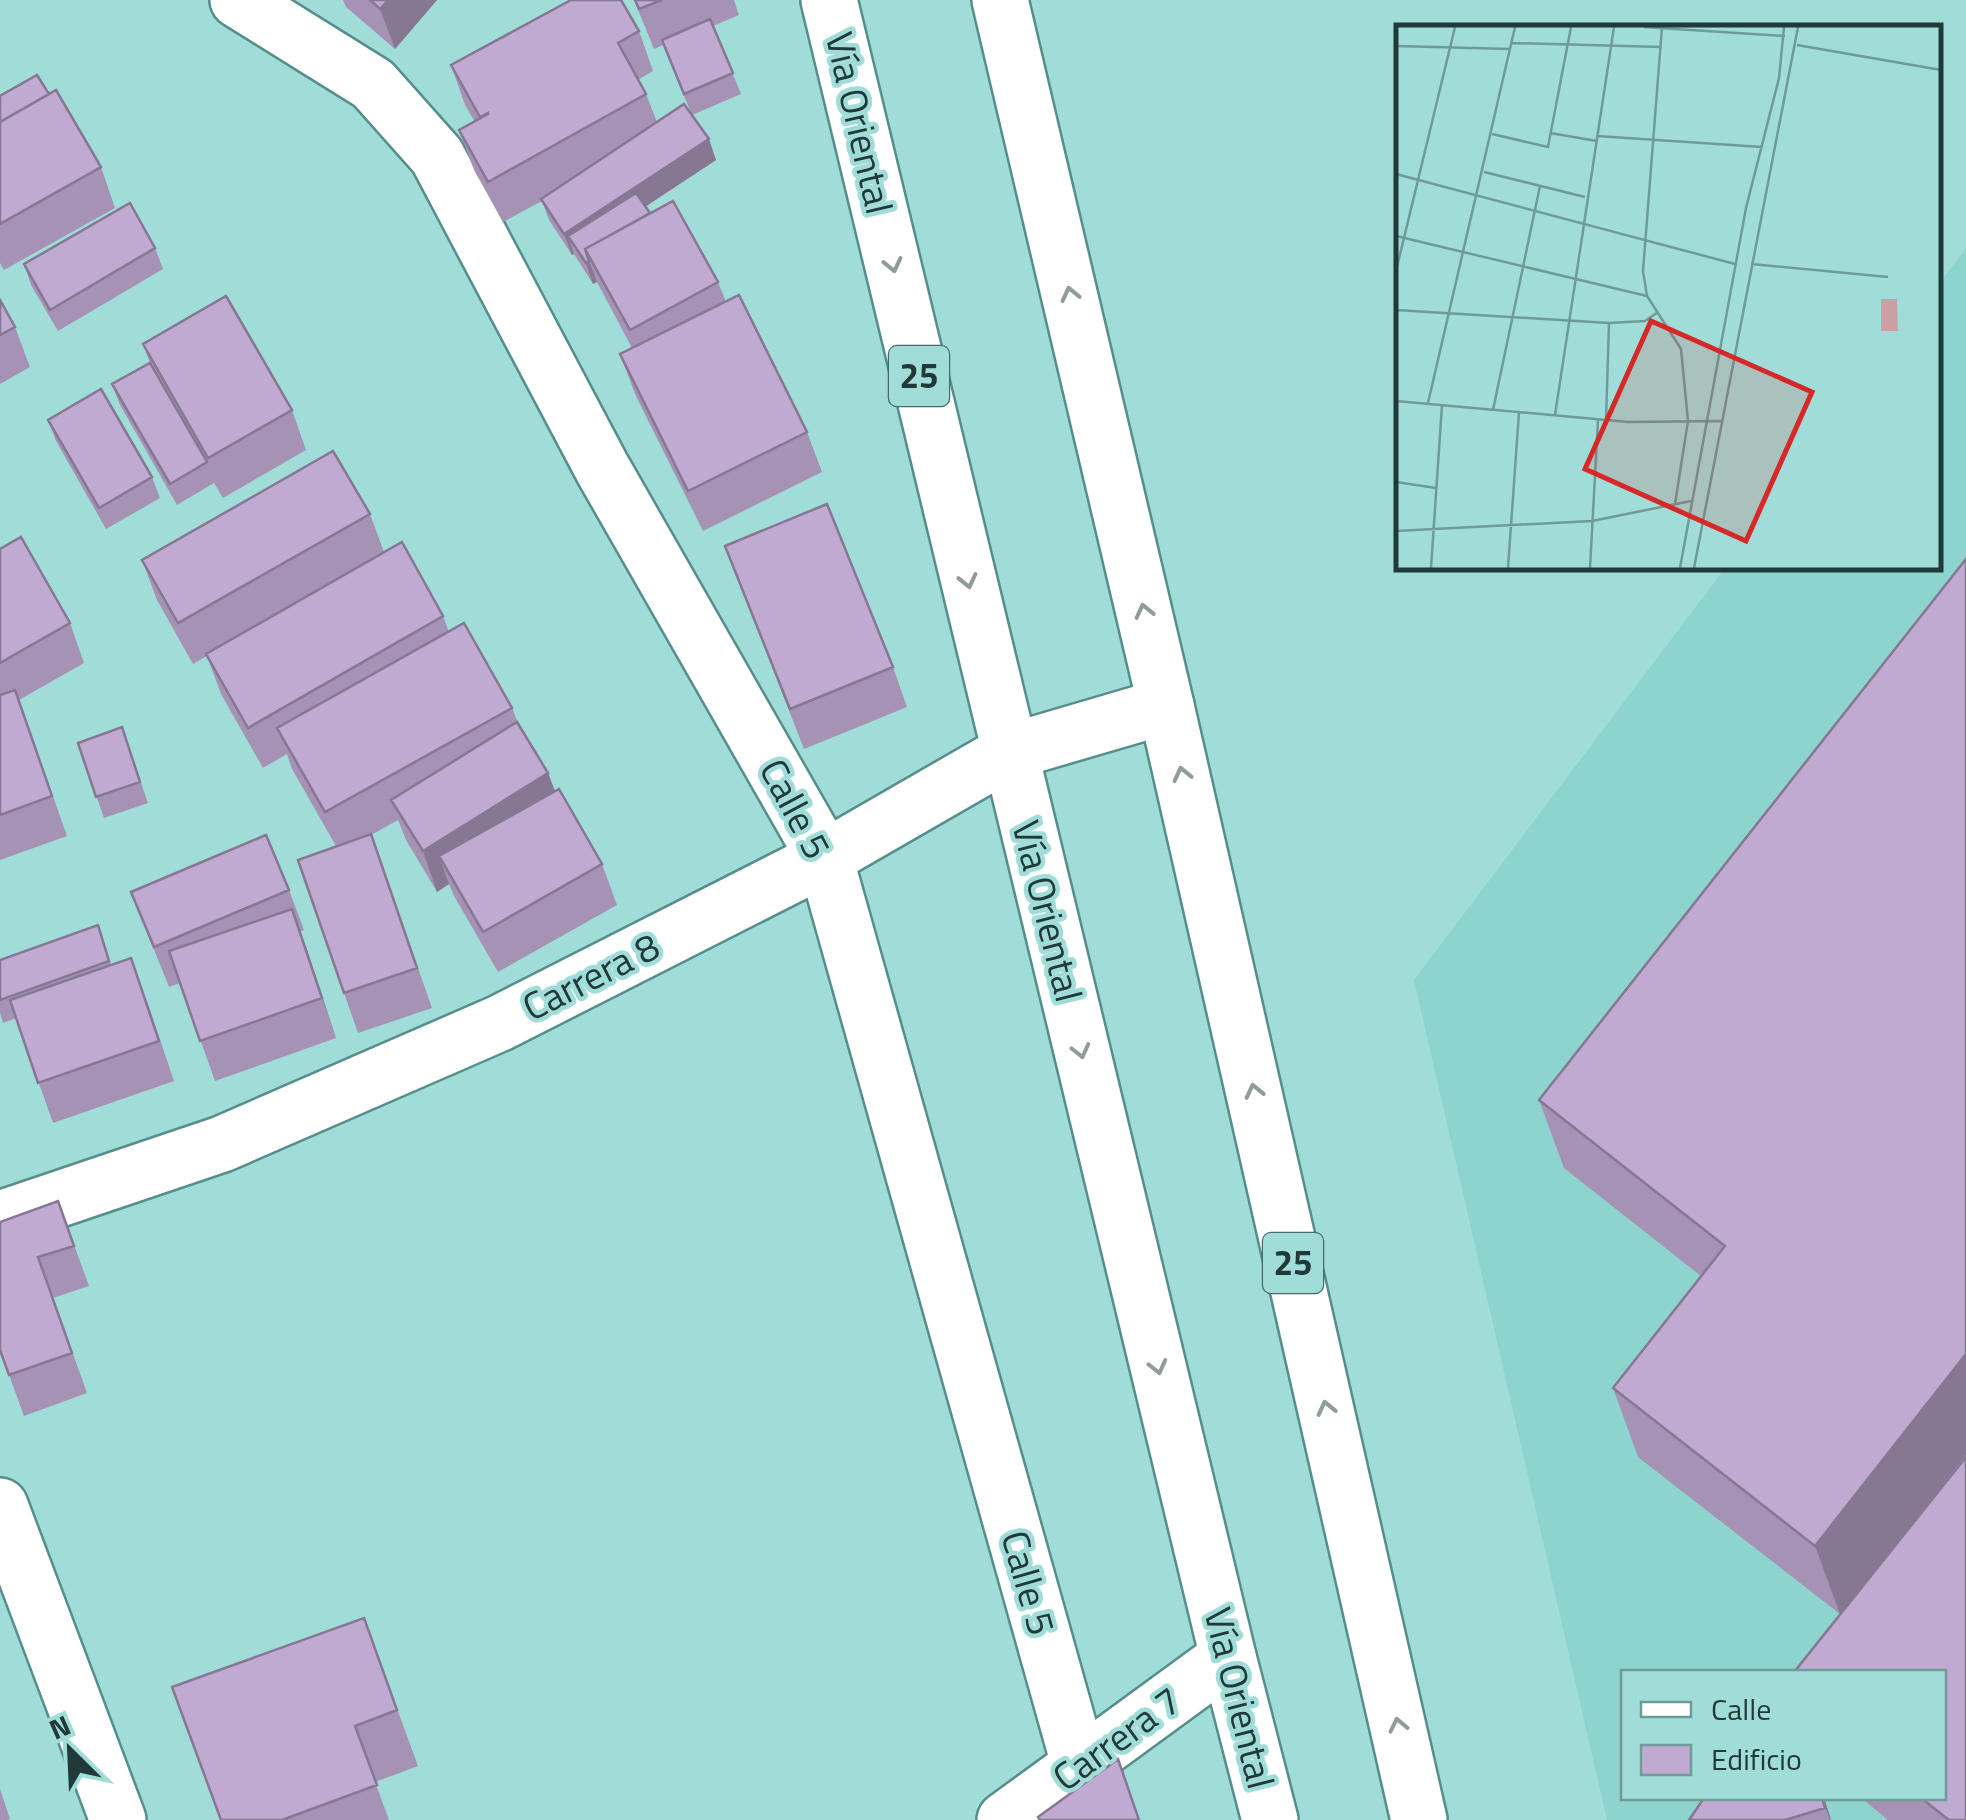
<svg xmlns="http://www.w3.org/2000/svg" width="1966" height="1820" viewBox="0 0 1966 1820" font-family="'Titillium Web',sans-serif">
<rect width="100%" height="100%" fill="#a1ddd8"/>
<path fill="#8dd3ce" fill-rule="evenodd" d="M1966,248V1820H1607L1414,980L1725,568H1938L1939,284ZM1624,1672H1944V1798H1624Z"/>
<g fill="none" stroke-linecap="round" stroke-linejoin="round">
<g stroke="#558e8a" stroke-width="60">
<path id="street" d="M238,0L373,84L437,156L602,468L825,858L1080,1767
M0,1506L118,1820
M1005,1820L1228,1657"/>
</g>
<g stroke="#558e8a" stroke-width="60">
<path id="secondary" d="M0,1219L222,1144L500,1023L825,858L1009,752L1166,706"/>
</g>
<g stroke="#558e8a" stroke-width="60">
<path id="highway" d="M829,0L1228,1657L1270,1820
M1000,0L1166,706L1419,1820"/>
</g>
<use href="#street" stroke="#fff" stroke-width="55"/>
<use href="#secondary" stroke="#fff" stroke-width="55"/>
<use href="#highway" stroke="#fff" stroke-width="55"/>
</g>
<path fill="#a592b5" d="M343,0H437L395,49L346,7Z
M634,0H734L739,15L713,26L741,94L692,115L663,45L654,49Z
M639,31L653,71L638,80L646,94L657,122L716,160L645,207L650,213L718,282L726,302L807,432L822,472L703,531L635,394L620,354L632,348L597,282L593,284L574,254L572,255L549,220L542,201L503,222L474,170L459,130L475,122L465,105L451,65Z
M49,94L101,167L115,208L4,270L0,263V96Z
M155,248L163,269L58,331L31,285L24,264Z
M0,300L15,327L30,367L0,384Z
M143,344L292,410L306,450L223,498L214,483L177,505L120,405L112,384L150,363Z
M48,420L152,477L160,498L106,529L56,441Z
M370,514L384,552L443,616L449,632L512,708L518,723L548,773L555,791L602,864L617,905L498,972L454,896L449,884L437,892L406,840L398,820L371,835L432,1008L358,1033L344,993L336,846L292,769L287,754L263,768L221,694L207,656L193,664L157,600L142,560Z
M725,546L893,667L907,707L804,749Z
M0,549L70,623L84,663L19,700L67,836L0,860Z
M1966,559L1840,1614L1638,1457L1613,1388L1701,1276L1564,1168L1539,1100Z
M122,727L148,803L104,818L78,743Z
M289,890L304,930L300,932L336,1038L215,1081L180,983L169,987L131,892Z
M98,925L111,964L146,998L174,1081L53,1123L16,1018L3,1023L0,1013V960Z
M58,1201L89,1286L53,1298L87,1393L24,1416L0,1350Z
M364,1618L418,1766L375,1782L389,1820H221Z
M0,1789L10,1819L7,1820H0Z
M1704,1798H1824L1831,1820H1689Z
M1863,1798H1944L1966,1820H1888L1865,1801Z"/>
<path fill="#867793" d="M388,0H437L395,49L380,9Z
M709,139L716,160L578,251L568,236L574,254L572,255L564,234Z
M589,261L597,282L593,284L586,263Z
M548,773L563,813L439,856L449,884L437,892L423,851Z
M292,909L307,950L336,1038L322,998Z
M1966,1354V1455L1840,1614L1815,1546Z
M1822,1798H1824L1831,1820H1830Z"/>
<path fill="#c0aad2" stroke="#867793" stroke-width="2.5" d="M370,0H388L380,9Z
M571,0H621L639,31L618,43L646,94L488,182L459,130L488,114V113L480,117L451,65Z
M635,0H662L639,9Z
M710,19L733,73L684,94L662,40Z
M37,75L49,94L0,122V96Z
M56,90L101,167L0,224V122Z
M684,104L709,139L564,234L541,199Z
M636,193L650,213L585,249L589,261L586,263L568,236Z
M673,201L718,282L630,330L585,249Z
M130,203L155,248L50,310L24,264Z
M739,295L807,432L688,491L620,354Z
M226,296L292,410L208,458L143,344Z
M0,300L15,327L0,335Z
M150,363L207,462L170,484L112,384Z
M101,389L152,477L99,508L48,420Z
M333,451L370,514L178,623L142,560Z
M827,504L893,667L790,709L725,546Z
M21,537L70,623L0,663V549Z
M402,542L443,616L248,728L206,654Z
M1966,559V1354L1815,1546L1613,1388L1725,1246L1539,1100Z
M464,623L512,708L325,812L277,728Z
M15,690L52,796L0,815V695Z
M517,722L548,773L423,851L391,800Z
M122,727L140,782L96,797L78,743Z
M559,789L602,864L483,932L439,856Z
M371,834L417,968L344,993L298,860Z
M266,835L289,890L154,947L131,892Z
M292,909L322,998L200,1041L169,951Z
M98,925L109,961L0,1000V960Z
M131,958L159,1041L38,1083L10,1000Z
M58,1201L74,1246L38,1257L72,1353L9,1375L0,1350V1222Z
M1966,1457V1820H1949L1921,1798H1944V1672H1796L1795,1671Z
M364,1618L397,1710L355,1726L377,1785L282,1820H221L172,1687Z
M1118,1759L1139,1820H1040L1038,1817Z
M1704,1798H1822L1825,1808L1785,1820H1689Z"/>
<defs><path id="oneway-chevron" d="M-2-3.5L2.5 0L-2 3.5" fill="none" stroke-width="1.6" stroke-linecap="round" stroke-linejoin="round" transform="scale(2.5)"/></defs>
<g stroke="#909c9c">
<use href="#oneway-chevron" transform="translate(893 265) rotate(77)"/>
<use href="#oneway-chevron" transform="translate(1070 294) rotate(-103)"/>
<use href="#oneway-chevron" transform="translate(968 581) rotate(77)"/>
<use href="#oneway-chevron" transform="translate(1144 611) rotate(-103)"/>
<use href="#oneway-chevron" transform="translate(1182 774) rotate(-103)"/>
<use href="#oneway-chevron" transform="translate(1081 1051) rotate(76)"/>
<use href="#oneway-chevron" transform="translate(1254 1091) rotate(-103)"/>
<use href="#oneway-chevron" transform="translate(1158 1367) rotate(76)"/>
<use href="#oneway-chevron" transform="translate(1326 1408) rotate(-103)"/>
<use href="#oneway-chevron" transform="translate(1398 1725) rotate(-102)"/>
</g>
<g text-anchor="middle" stroke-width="9" stroke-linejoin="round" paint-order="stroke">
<g fill="#a1ddd8" stroke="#476a68" stroke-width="2.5">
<rect x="889" y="346" width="60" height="60" rx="8"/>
<rect x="1263" y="1233" width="60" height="60" rx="8"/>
</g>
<g font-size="35" font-weight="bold" fill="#213938">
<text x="919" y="388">25</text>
<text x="1293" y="1275">25</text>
</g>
<g font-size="38" fill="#213938" stroke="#a1ddd8">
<text transform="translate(859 123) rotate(77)" y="13">Vía Oriental</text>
<text transform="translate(795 809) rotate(62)" y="13">Calle 5</text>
<text transform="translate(1047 911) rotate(76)" y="13">Vía Oriental</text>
<text transform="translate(591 977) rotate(-27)" y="13">Carrera 8</text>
<text transform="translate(1028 1583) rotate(74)" y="13">Calle 5</text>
<text transform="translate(1239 1698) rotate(76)" y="13">Vía Oriental</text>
<text transform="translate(1117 1739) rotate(-36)" y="13">Carrera 7</text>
</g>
</g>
<g transform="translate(1396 25)">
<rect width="545" height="545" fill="#a1ddd8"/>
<path d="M485,274H501L502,306H485Z" fill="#cba0a5"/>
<path fill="none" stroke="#6e9b98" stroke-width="2.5" d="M248,2L389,11M266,2L247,246L251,271L285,324L292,396L279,479M115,18L265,22M401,20L545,45M0,21L114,24M154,108L201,116M96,109L152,122L175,2M201,111L366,122M88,147L189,172M0,149L339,239M0,211L251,271M355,239L492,252M0,246L59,2M0,285L213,298L249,296L262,287M0,376L232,397L325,396M32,378L119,2M97,385L144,161M159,390L218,2M210,395L213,298M0,457L40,463M0,506L196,496L295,476M35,543L46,380M112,543L123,387M194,543L202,395M284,543L350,183L383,53L388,2M298,543L402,2"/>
<path fill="#d62828" fill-opacity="0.15" stroke="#d62828" stroke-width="5" d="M255,296L416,367L350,516L189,444Z"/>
<rect width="545" height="545" fill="none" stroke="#213938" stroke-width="5"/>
</g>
<rect x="1621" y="1670" width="325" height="130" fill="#a1ddd8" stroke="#6e9b98" stroke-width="2.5"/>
<rect x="1641" y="1702" width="50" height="15" fill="#ffffff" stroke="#6e9b98" stroke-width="2.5"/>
<text x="1711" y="1720" font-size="30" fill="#213938">Calle</text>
<rect x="1641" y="1745" width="50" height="30" fill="#c0aad2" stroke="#6e9b98" stroke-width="2.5"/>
<text x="1711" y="1770" font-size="30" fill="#213938">Edificio</text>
<g transform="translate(70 1750) rotate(336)" stroke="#a1ddd8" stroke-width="8" paint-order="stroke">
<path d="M0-8L18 38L0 25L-18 38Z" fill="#213938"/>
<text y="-15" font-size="28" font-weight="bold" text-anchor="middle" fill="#213938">N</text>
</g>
</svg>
